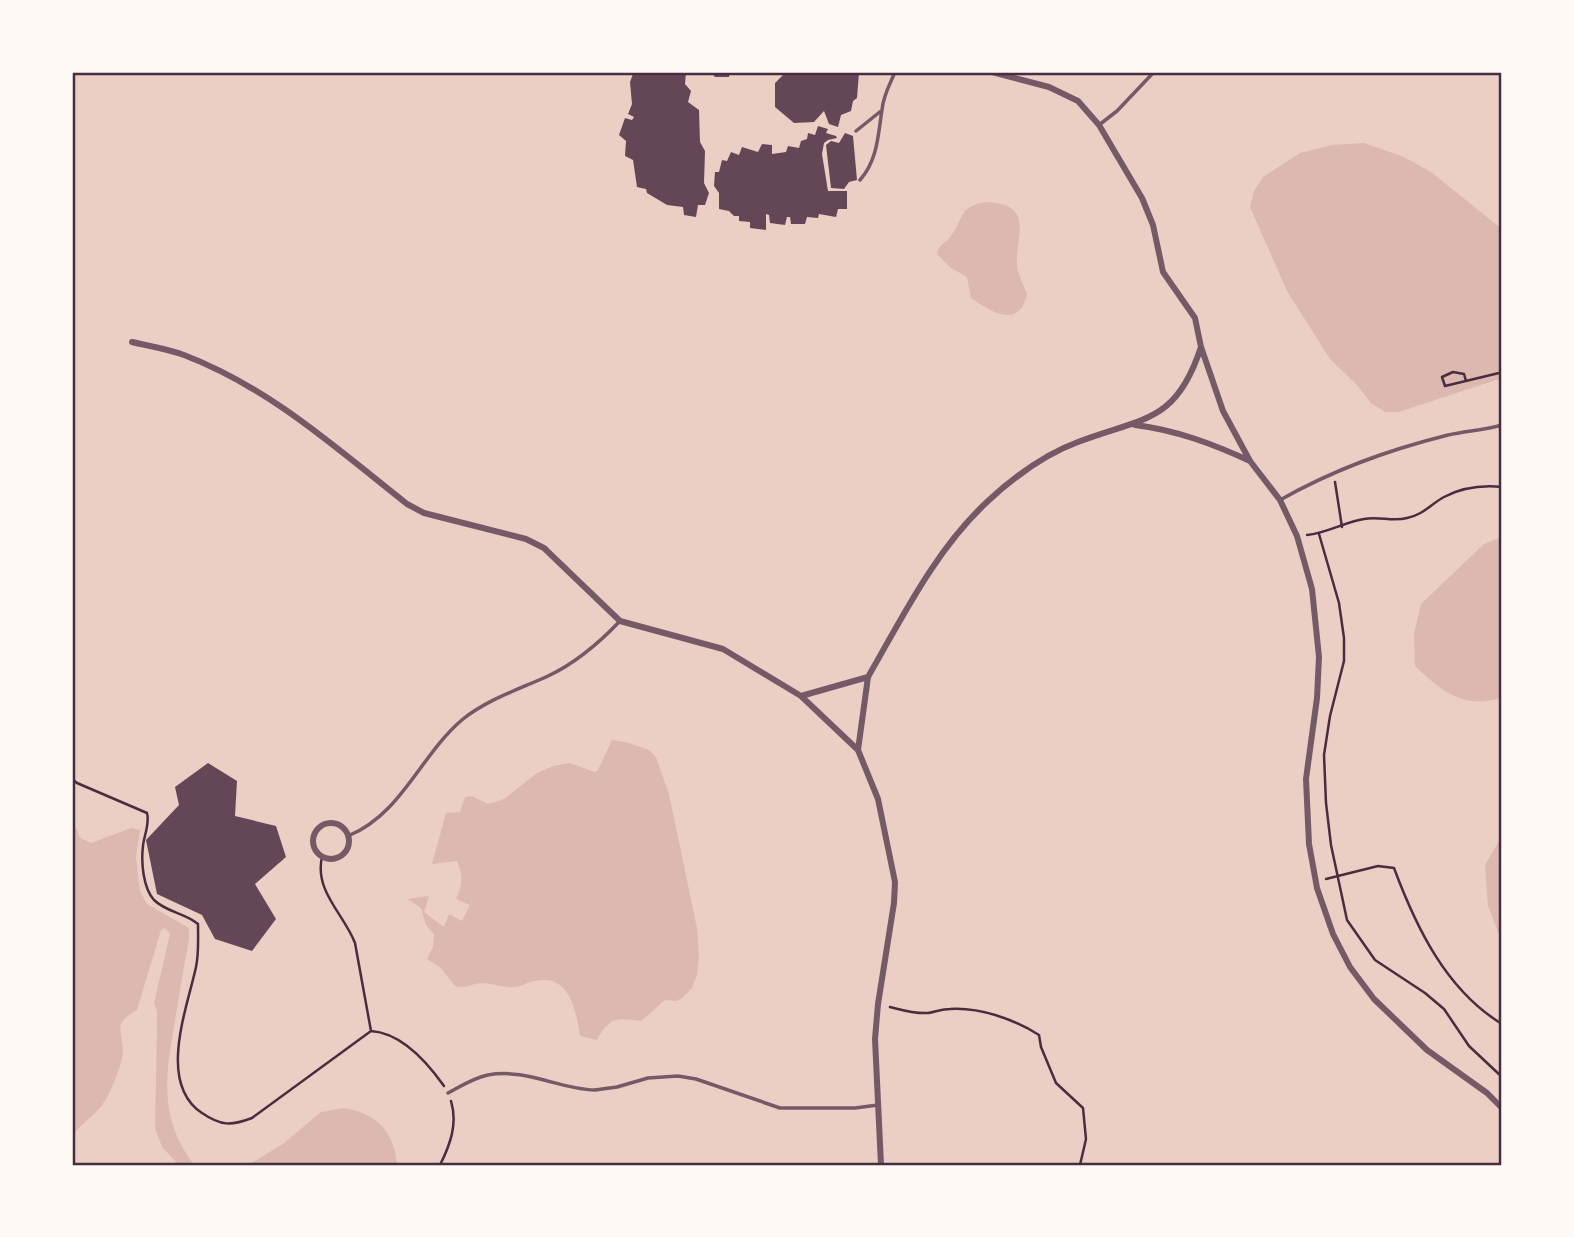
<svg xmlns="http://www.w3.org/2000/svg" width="1574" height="1237" viewBox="0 0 1574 1237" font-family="'Varela Round',sans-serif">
<rect width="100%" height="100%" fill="#f7e1d7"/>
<path fill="#ebcfc5" d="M72,72H1502V1165H72Z"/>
<path fill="#dcb8b0" d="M1364,143L1404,157L1431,172L1502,229V378L1399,412H1385L1371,403L1356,384L1330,359L1287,291L1250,207L1254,191L1263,177L1300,153L1332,145Z
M987,202C1036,205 1015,236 1017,266C1018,275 1023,284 1027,293C1020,330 991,312 971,298L967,277L951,268L937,254C939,243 946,244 951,236C965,216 959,206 987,202Z
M1502,537V698C1462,709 1443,692 1415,666L1414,633L1421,604L1484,544Z
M612,740L629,743L649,750L656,757L669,794L697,928L699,956L697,975L692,988L682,998L676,1001L665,1000L641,1021C616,1018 610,1016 597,1040L580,1036C576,1011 570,973 535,981C527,982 522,987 514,987C503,988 493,983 481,983C472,984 464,989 455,986L441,968L427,959L433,947L434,934L426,925L421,908L408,899L429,896L424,912L444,927L449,914L462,921L470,905L456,899C463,884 463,875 457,861L432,864L446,813L460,812L465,797L472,796L488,804L504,799L537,773L553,766L570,763L595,772L598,770Z
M72,825L77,829L80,838L91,843L131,828L140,830L136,857L140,891L147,904L189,928V940C184,965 180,990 176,1015C166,1073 157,1115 194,1165H179L162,1147L155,1128L157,1027V1011L154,1003L170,934L165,928L161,930L137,1010C114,1023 121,1027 123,1050C123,1062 115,1080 110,1091C101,1113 85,1119 72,1136Z
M1502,836V942L1488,906L1485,865Z
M344,1108C378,1114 394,1132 397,1165H248L283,1144L321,1112Z"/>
<path fill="#644757" d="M639,72L686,73L685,84L691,91L688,102L699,110L700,142L705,151L704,183L709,193L705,205H698L696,217L684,215L683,207L667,205L647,193L646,189L637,187L633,160L625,156L626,141L619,135L625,118L632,120L634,117L628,114L632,104L630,82L633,74Z
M711,72H730L729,77H715Z
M786,72H859L857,98L853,101L851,111L841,115L838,127L829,124L824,111L814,122L794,123L775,107V83Z
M818,126L828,129L826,133L836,136L837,138L828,140L824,143L822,154L828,191H847V209H838L836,217L819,214L818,218L807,217L805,224H791L790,217H787L785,225L770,223L769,215L766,214V230L750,228V222L739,221V216H734L729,211L719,209V193L714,186L715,172H719L722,160L727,161L731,152L739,155L742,147L758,152L762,144L772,145V154L786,152L788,146L799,148L801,141L807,139L808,133L815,135Z
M845,133L853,136L857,180L849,182L844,189L831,188L826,145L831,141L839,143Z
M208,763L237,781L235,816L276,826L286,857L255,884L276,919L252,951L215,939L202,915L157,894L146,840L179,805L175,787Z"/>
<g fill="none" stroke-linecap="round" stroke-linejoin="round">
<path stroke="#4a2c40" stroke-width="2.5" d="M1466,381L1464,374L1453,372L1442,377L1445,386L1499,373L1502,371
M1335,482L1342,527
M1319,534L1339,603L1344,638V661L1330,716L1324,755L1326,803L1331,845L1347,920L1375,960L1425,993L1444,1009L1469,1046L1502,1077
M1307,535C1327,533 1345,522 1364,519C1379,516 1393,522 1407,518C1423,515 1431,504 1444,497C1463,487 1482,485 1502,487
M72,779L77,783L147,813C150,824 144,835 143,846C141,862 143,888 154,900C166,912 185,913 198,924C198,938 199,953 196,967C187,1009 157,1083 202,1113C221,1126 231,1126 252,1118L371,1031C402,1033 427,1062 444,1086
M322,857C314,891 344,914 355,943L371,1031
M1326,879L1378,866L1394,868C1416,927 1446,990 1502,1024
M890,1007C902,1010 915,1014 928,1013C935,1012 942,1009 950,1009C979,1007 1014,1019 1039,1035L1041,1047L1056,1083L1083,1108L1086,1139L1080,1165
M440,1165C450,1145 458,1124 451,1101"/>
<path stroke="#755966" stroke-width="3.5" d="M1099,125L1117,111L1154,72
M856,131L881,111
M860,180C878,160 878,134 882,110C883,96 890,84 895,72
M1280,500C1335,469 1388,450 1448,435C1466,431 1485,430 1502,425
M348,836C402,814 420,755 463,719C488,699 520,689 548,676C576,663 599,643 620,621
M448,1093C461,1086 473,1078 488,1075C525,1068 559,1089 595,1090L617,1087L648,1078L678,1076L696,1079L780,1108H855L878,1105"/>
<path stroke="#755966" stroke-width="6" d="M992,72L1049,87L1078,101L1099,125L1142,198L1153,225L1163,272L1195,318L1201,347L1223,411L1250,461L1280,500L1297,536L1312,589L1319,657L1317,698L1306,779L1309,844L1317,888L1333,934L1350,967L1374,999L1427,1050L1487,1093L1502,1108
M132,342C149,346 168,349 184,355C270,388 336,448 407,504L424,513L526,539L544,548L620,621L723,649L801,696L868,677L858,750L878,799L895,882L894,903L878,1004L875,1039L881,1165
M1135,425C1176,430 1213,444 1250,461
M868,677C903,616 936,549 988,501C1014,477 1045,454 1078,442C1143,417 1176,424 1201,347
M801,696L858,750
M313 841a18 18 0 1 1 36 0a18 18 0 1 1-36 0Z"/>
</g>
<rect width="1574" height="1237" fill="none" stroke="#fffaf5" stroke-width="147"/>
<rect x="74" y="74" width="1426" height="1090" fill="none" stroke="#4a2c40" stroke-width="2.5"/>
</svg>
